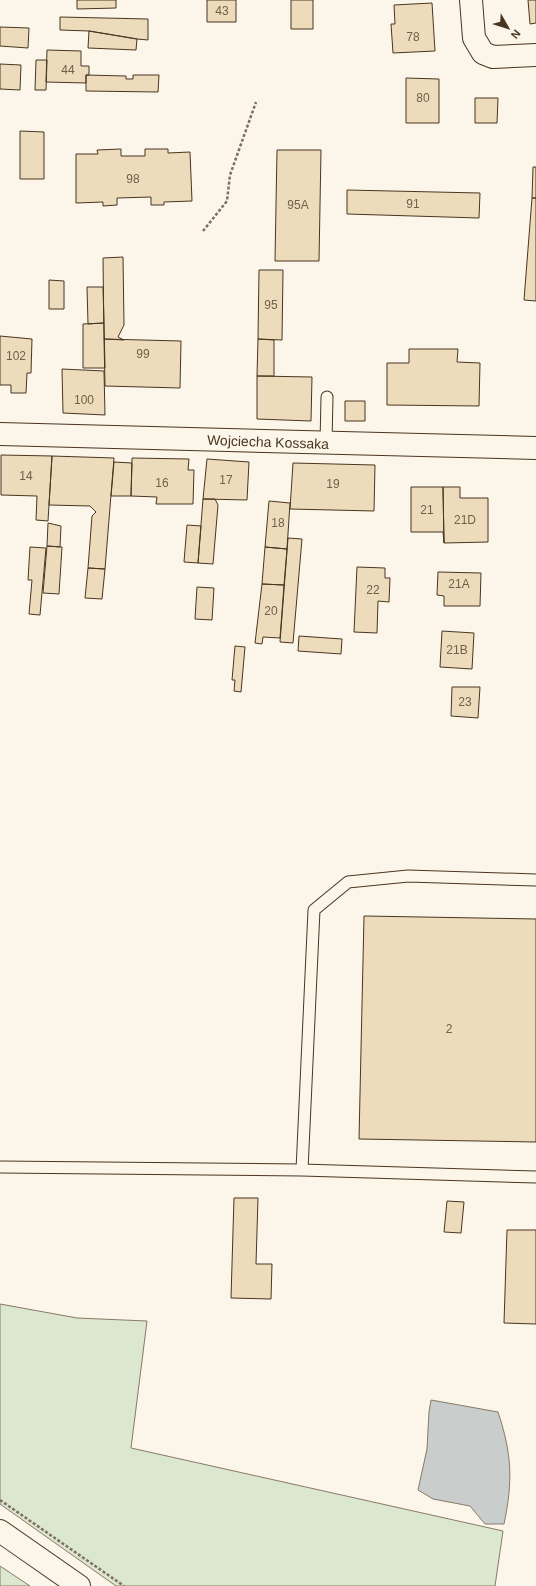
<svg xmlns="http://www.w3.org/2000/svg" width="536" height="1586" viewBox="0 0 536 1586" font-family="Arial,sans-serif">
<rect width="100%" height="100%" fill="#fbf6e9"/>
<path fill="#dce7d0" stroke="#887966" d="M0,1304L77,1318L147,1321L131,1448L503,1531L495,1586H116L0,1504Z
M0,1566L30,1586H0Z"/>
<path fill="#c9cecd" stroke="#887966" d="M431,1400L498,1412C512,1454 513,1481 504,1524H485L470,1506L433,1499L418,1490L427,1449L429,1412Z"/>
<path fill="#ecdcbc" stroke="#4a3520" d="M77,0H116V8L77,9Z
M207,0H236V22H207Z
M291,0H313V29H291Z
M528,0H536V23L530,24Z
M432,3L435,51L393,53L391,24H395L394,5Z
M60,17L148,19V40L137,39L89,31L60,30Z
M0,27L29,28L28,48L0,46Z
M89,31L137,39L136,50L88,48Z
M47,50L81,51V66H89V75H86V83L46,82Z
M36,60H47L46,90H35Z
M0,64L21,65L20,90L0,89Z
M86,75L126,76V79H133V75H159L158,92L86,91Z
M406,78L439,79V123H406Z
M475,98H498L497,123H475Z
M20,131L44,132V179H20Z
M121,149V156H145V149H168V153L190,152L192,201L164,202V205H151V197L117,198V205L103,206V202L76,203V154H98L97,150Z
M277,150H321L319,261H275Z
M533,167H536V198H532Z
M347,190L480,193L479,218L347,214Z
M532,198H536V301L524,300Z
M123,257L124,325L118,337L124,340L104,339L103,258Z
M259,270H283L282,340L258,339Z
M49,280L64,281V309H49Z
M87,287H103L104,323L88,324Z
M104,323L105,368H83V324Z
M0,336L32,339L31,373H27L26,393H11V385H0Z
M104,339L181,341L180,388L105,386Z
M258,339L274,340V376H257Z
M409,349H458L457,362L480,363L479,406L387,405V363H409Z
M62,369L104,371L105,415L63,413Z
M257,376L312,377L311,421L257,419Z
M345,401H365V421H345Z
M1,455L52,456L48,521L36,520L37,496L1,495Z
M52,456L114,458L105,569L88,568L92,516L96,512L90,506L49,505Z
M132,458L189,459L188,470H194L193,504H156L157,497L131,496Z
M207,459L249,462L247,500L203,499Z
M114,462L132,463L131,496H111Z
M293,463L375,465L374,511L290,509Z
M411,487H443L444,543L443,532H411Z
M443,487H460V498H488V542L444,543Z
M203,499H215L218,505L213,564L198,563Z
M269,501L290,503L287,549L265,547Z
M48,523L61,526L60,547L47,546Z
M187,525L201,526L198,563L184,562Z
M288,538L302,539L293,643L280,642Z
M47,546L62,547L59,594L43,593Z
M30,547L46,548L40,615L29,614L32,580H28Z
M265,547L287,549L284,585L262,584Z
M357,567L385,568V578H390L389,602L378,601L377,633L354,632Z
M88,568L105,569L102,599L85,598Z
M438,572L481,573L480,606H444V596L437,595Z
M262,584L284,585L280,638L263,637L262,644L255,643Z
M197,587L214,588L212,620L195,619Z
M442,631L474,633L472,669L440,667Z
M299,636L342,639L341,654L298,651Z
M235,646L245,647L241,692L234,691L235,680H232Z
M452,687H480L478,718L451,716Z
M364,916L536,919V1142L359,1139Z
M234,1198H258L256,1264H272L271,1299L231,1298Z
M447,1201L464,1202L461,1233L444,1232Z
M507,1230H536V1324L504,1323Z"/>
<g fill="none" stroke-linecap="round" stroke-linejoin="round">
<g stroke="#4a3520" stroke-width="13">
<path id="service" d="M326,443L327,397
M0,1167L302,1170L314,910L348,882L408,876L536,880
M302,1170L536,1177"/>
</g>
<g stroke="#4a3520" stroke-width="24">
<path id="minor" d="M471,0L474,38L483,53L493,57L536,55"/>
</g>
<g stroke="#4a3520" stroke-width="24">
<path id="tertiary" d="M0,1531L79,1586"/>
</g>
<g stroke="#4a3520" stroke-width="24">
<path id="secondary" d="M0,434L536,448"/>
</g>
<path stroke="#7f6f5c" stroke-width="2.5" stroke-dasharray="3 2" stroke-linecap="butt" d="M203,231L227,201L230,175L256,102
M0,1500L124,1586"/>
<use href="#service" stroke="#fbf6e9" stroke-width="11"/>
<use href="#minor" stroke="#fbf6e9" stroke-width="22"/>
<use href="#tertiary" stroke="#fbf6e9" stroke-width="22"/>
<use href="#secondary" stroke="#fbf6e9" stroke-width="22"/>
</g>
<g text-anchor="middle" stroke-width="3" stroke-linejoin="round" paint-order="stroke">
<g font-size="12" fill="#725f47">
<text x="222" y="15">43</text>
<text x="413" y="41">78</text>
<text x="68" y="74">44</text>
<text x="423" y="102">80</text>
<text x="133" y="183">98</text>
<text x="413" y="208">91</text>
<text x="298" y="209">95A</text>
<text x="271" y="309">95</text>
<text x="143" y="358">99</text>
<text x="16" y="360">102</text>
<text x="84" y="404">100</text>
<text x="26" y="480">14</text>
<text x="226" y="484">17</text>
<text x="162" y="487">16</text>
<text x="333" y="488">19</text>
<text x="427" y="514">21</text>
<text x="465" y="524">21D</text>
<text x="278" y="527">18</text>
<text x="459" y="588">21A</text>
<text x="373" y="594">22</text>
<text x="271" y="615">20</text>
<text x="457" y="654">21B</text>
<text x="465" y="706">23</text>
<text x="449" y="1033">2</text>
</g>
<g font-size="14" fill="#4a3520" stroke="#fbf6e9">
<text transform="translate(268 442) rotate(2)" y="5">Wojciecha Kossaka</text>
</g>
</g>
<g transform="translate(508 28) rotate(129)" stroke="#fbf6e9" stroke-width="3" paint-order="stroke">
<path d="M0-3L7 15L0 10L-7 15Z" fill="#4a3520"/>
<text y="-6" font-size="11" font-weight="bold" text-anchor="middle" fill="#4a3520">N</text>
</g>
</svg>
